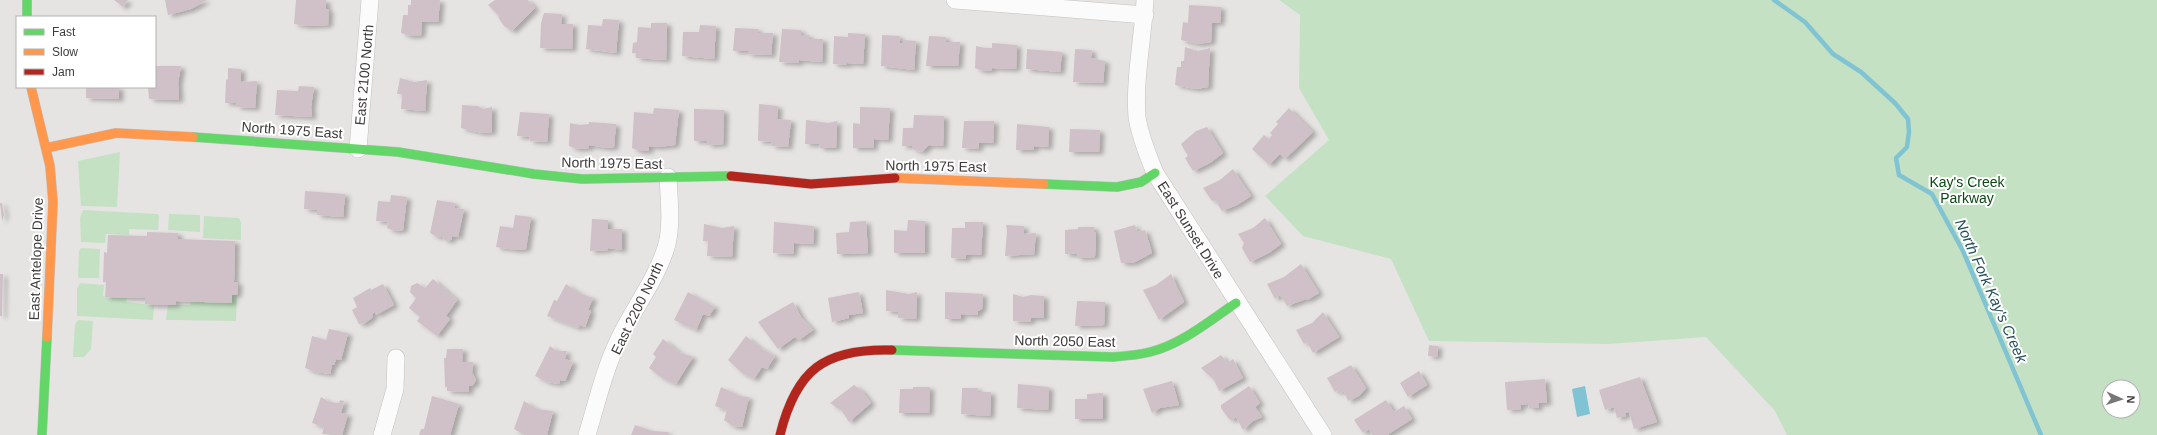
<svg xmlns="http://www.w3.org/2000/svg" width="2157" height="435" viewBox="0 0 2157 435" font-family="Arial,sans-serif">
<defs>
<filter id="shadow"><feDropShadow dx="4.5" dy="2.5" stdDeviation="2" flood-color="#0004"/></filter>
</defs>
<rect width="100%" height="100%" fill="#e6e4e2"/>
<path fill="#c4e1c4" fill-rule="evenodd" d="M1279,0H2157V435H1787L1775,411L1706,337L1609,344L1429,341L1391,259L1303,236L1265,196L1329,140L1299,88L1300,15ZM2109,387H2133V411H2109Z
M120,152L117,207L81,206L78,161Z
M83,210L157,214L159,216L158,230L129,229V235L106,234L105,243L81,242L80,218Z
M169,214L200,215V232L168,230Z
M204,216L239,218L241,222V240L203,238Z
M81,248L100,249L99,278H79L78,276L79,251Z
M80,283L104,285L103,295L105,297L127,298L126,302L154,305L153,320L77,316V289Z
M232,295H237L236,321L166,320L168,305H190L191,302L232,303Z
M78,320L93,321L91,349L84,357H73L75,324Z"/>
<path fill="#80c3d3" d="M1585,386L1590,414L1577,417L1572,389Z"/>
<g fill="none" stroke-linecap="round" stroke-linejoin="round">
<path stroke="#80c3d3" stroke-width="4.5" d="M1774,0L1805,22L1833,54L1861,72L1895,103L1908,119L1909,132L1907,147L1896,158L1899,175L1932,194L1963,251L2041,435"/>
</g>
<path fill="#cfc1c7" filter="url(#shadow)" d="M114,0H128L123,7Z
M165,0H207L191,9L168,15Z
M296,0H326V9H329L328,25L307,26L294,24Z
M411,0H440L438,22H422L421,35L410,36L401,33L403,15H408V5H411Z
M495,0H528L535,8L512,31L504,26L498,17L499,16L488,5Z
M1189,5L1221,7L1220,23H1212L1211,42L1198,44L1181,40L1183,22L1188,23Z
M544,13L562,14L561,24H573L572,49L540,48L541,23Z
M603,19L619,20L616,53L586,49L588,25L602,26Z
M651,23H667L666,60L636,58V53H632L633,43L637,42L638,27L651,28Z
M700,25L716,26L714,59L682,56L683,32H699Z
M735,28L758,29V33H773L771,55L748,54V51H733Z
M782,29L801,30V35H809V39H823L822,62L799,60V63L779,62Z
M848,33L865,34L863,64L847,63V65L833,64L834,36L848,37Z
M882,35L900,36L899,43H903V40L916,41L914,70L881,66Z
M929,36L946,37V42H960L958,66H926Z
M992,43L1017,45L1016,69L992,68V70L983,71L975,68L976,46L985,48H992Z
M1185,47L1198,51L1210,48L1208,87L1196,89L1175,85L1177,67H1181V61H1184Z
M1027,49L1062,52L1060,72L1026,69Z
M1075,49L1092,50L1091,58L1105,61L1103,83L1073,82Z
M155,66H181L178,83L179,100L149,99L148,87H155Z
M228,68L241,69V82L257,81L255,108L236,107L237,103H225L226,80L228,79Z
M400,78L414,82L427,80L425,111L401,109L402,94H397Z
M299,86L314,87L311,107L312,117L275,115L277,90L298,91Z
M86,87H119V99L86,98Z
M759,104L778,106L777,119L791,120L788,147L771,146L772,142L758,141Z
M462,105L478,106L483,109L492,107V132L482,133L461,128Z
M860,107L890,108L888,140L874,139L873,148H853V123L860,124Z
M654,108L679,110L675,145L658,147L649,146V151H639L632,148L634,112L653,114Z
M1289,108L1313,132L1285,159L1280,154L1269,165L1252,149L1264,135L1269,139L1272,135L1270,133L1278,124L1276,122Z
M694,109L724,110L723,144L707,145L708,141H694Z
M520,112L549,114L547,142L530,141L529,137L517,136Z
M914,115L944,116L943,146L929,145L922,152L912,149V146H902L903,128H913Z
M806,120L828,123L837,121L836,148H820L819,144H805Z
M964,121H994L993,143H979L978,149L962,148Z
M589,122L616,124L614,147L607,148L589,145V148L577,149L569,146L570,123L580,125L589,124Z
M1017,124L1049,127L1048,147L1034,146V150H1016Z
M1207,127L1223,153L1210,163L1193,171L1185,158L1188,156L1181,144L1196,131Z
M1070,129L1100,130L1099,152H1069Z
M1233,169L1251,196L1237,205L1222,211L1215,200L1212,201L1203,188L1220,180Z
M305,191L345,194L343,217L317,215V210L304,209Z
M391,195L407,197L403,230L394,231L387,228L388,222L376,221L378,201L390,202Z
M437,200L455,203L454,208L464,209L458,237L452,236V239L448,241L444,240L442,236L437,237L430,233Z
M0,203H2L4,215L2,221Z
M515,215L531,217L526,249L517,250L496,247L500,226L513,228Z
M1265,218L1281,244L1269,253L1250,262L1242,248L1244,243L1238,234L1253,228Z
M592,219L608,220V229H622V250L608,248V250L590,251Z
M908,220L925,221V253H894V230L907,231Z
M866,221L868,253L837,254L836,233L849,232L850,222Z
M774,222L814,226L813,244L794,243L793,254L773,253Z
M965,222H983L981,255H966V259L951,258L952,228H965Z
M704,224L722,228L734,226L732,257L707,256L708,241H703Z
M1006,225L1024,226V234L1036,233L1034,254L1005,256L1007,231Z
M1135,225L1137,232L1145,230L1152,253L1133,263H1121L1114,231Z
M1078,227H1094V232H1096L1095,257L1077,258V254H1065V230L1078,229Z
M147,232L178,233V239L235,241L234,282H238L237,295H232V303L176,301L175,305H154L145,304V298L105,297L106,282H103L104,252L107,253L108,235L147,236Z
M1301,264L1319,293L1307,300L1306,299L1287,306L1280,295L1275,299L1267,284L1284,277Z
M0,274H3L2,316H0Z
M1171,274L1184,302L1159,320L1143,290L1156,285Z
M433,279L457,300L446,316L450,319L437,336L417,321L420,317L409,308L416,298L410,292L411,286L417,283L425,288Z
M383,284L394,305L376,315L375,312L372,314L373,317L365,323L359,324L352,310L357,307L353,298L370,288L371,290Z
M566,284L579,293L593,298L588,310L591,311L585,327L580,325L578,328L547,316L554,300L557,301Z
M886,290L909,294L917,292L916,319L898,318V312L886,311Z
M688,292L715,307L709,316L703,314L696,330L674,320Z
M859,292L863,313L849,315V318L832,322L828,298Z
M945,292L983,294L982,309L978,311V315L961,314V319H945Z
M1013,294L1023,297L1031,295L1044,296V318H1031V321L1026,322L1013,321Z
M1077,301L1105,302L1104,325L1075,326Z
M793,302L801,317L813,330L799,340L795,337L778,349L758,322Z
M1323,312L1339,337L1313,353L1307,342L1304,344L1296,330L1312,323Z
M329,329L348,333L341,360L336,359L334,365H332L330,374L316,372L305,368L312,336L326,340Z
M746,336L759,347L775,356L767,369L762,367L754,379L742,373L728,360Z
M663,339L679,352L693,357L676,384L662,378L649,368L656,357L653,354Z
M1429,345L1438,346L1437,357L1428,356Z
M550,346L557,351H567L565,359L573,362L565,381L560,380L559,384L547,382L535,376Z
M447,349H463L462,362H473L472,372L476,380L473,385L469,386V392L447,391V387H445L444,358H446Z
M1221,355L1227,363L1233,359L1243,378L1219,391L1214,380L1201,368Z
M1351,365L1366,388L1359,396L1348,401L1344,391L1341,393L1339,390L1335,392L1327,378Z
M1419,371L1427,385L1408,397L1400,383Z
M1640,377L1657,422L1634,429L1629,412L1625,413L1626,416L1617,418L1614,407L1605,410L1599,390Z
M1545,379L1547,403H1538L1539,408H1529L1528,404L1520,405L1521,409L1507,410L1505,382Z
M1172,381L1179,405L1160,408L1152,413L1143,389Z
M1018,384L1049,387L1048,410L1017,408Z
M854,385L862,391L871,403L849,422L842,411L830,403Z
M1249,386L1260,403L1255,407L1262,417L1253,421L1243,430L1236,417L1232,420L1229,419L1221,408V405Z
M721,387L740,396L749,397L742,427L732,426L724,420L727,410L715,406Z
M913,387H930L929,413H899L900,389H913Z
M962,388H978L977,392H991L990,416L961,414Z
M1103,393V419H1075V399H1087V394Z
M432,396L459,404L450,435H419L421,429H424Z
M321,397L329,402L339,403L340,400L344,401L341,413L348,414L342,435L322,434L324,427L312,423Z
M1386,400L1394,412L1404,406L1412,419L1387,435H1372L1369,429L1363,433L1354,420Z
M524,401L537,409L553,411L547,435H525L514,429Z
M635,425L652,431L668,432V435H631Z"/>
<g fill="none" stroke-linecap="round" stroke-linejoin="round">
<g stroke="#c2c1bf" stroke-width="18">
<path id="street" d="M955,0L1145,15
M1145,0C1143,37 1134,81 1137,117C1140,137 1148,155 1155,173L1323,435
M358,149L370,0
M382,435L395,389L396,358
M587,435C597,402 605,367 620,337C635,306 658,277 667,244C672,223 669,199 668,177"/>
</g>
<g stroke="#c2c1bf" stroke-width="10">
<path id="fast" d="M27,0V17
M193,137L398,152L534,174L582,179L731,176
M1044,184L1117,187L1141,182L1155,173
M892,350L1113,357C1126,356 1138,355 1150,352C1182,344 1209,321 1236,303
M42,435L47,337"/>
</g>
<g stroke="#c2c1bf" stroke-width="10">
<path id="slow" d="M31,87L50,166L53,202L47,337
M46,148L116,133L193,137
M895,178L1044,184"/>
</g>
<g stroke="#c2c1bf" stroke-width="10">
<path id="jam" d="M731,176L811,184L895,178
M780,435C796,370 824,348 892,350"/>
</g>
<use href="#street" stroke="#fbfbfb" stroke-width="17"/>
<use href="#fast" stroke="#63d668" stroke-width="9"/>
<use href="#slow" stroke="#ff974d" stroke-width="9"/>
<use href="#jam" stroke="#b3261e" stroke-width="9"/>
</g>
<g text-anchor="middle" stroke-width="4" stroke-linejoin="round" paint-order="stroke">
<g font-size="14" fill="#3d3c3a" stroke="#fff">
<text transform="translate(364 75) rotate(-85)" y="5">East 2100 North</text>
<text transform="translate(292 130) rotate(4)" y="5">North 1975 East</text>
<text transform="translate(612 163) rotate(1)" y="5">North 1975 East</text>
<text transform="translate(936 166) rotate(1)" y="5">North 1975 East</text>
<text transform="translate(1191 230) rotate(58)" y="5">East Sunset Drive</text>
<text transform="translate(36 259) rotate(-88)" y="5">East Antelope Drive</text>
<text transform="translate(637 308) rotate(-64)" y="5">East 2200 North</text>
<text transform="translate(1065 341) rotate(1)" y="5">North 2050 East</text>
</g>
<g font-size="14" fill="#0a4815" stroke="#fff">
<text x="1967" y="187">Kay's Creek<tspan x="1967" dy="16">Parkway</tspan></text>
</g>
<g font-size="15" font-style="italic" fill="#244f59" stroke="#fff">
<text transform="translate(1991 291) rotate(66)" y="5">North Fork Kay's Creek</text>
</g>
</g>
<rect x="16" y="16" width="140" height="72" fill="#ffffff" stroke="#b1b1b0"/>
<rect x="24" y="29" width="20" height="6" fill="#63d668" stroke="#b1b1b0"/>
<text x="52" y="36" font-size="12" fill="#3d3c3a">Fast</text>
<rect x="24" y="49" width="20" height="6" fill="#ff974d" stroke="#b1b1b0"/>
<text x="52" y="56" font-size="12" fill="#3d3c3a">Slow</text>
<rect x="24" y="69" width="20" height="6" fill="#b3261e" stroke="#b1b1b0"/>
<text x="52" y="76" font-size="12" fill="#3d3c3a">Jam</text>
<g transform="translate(2121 399) rotate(93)"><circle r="19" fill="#ffffff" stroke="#b1b1b0"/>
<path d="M0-3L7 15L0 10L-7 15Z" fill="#787775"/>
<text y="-6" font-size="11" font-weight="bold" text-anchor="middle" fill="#3d3c3a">N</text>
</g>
</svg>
